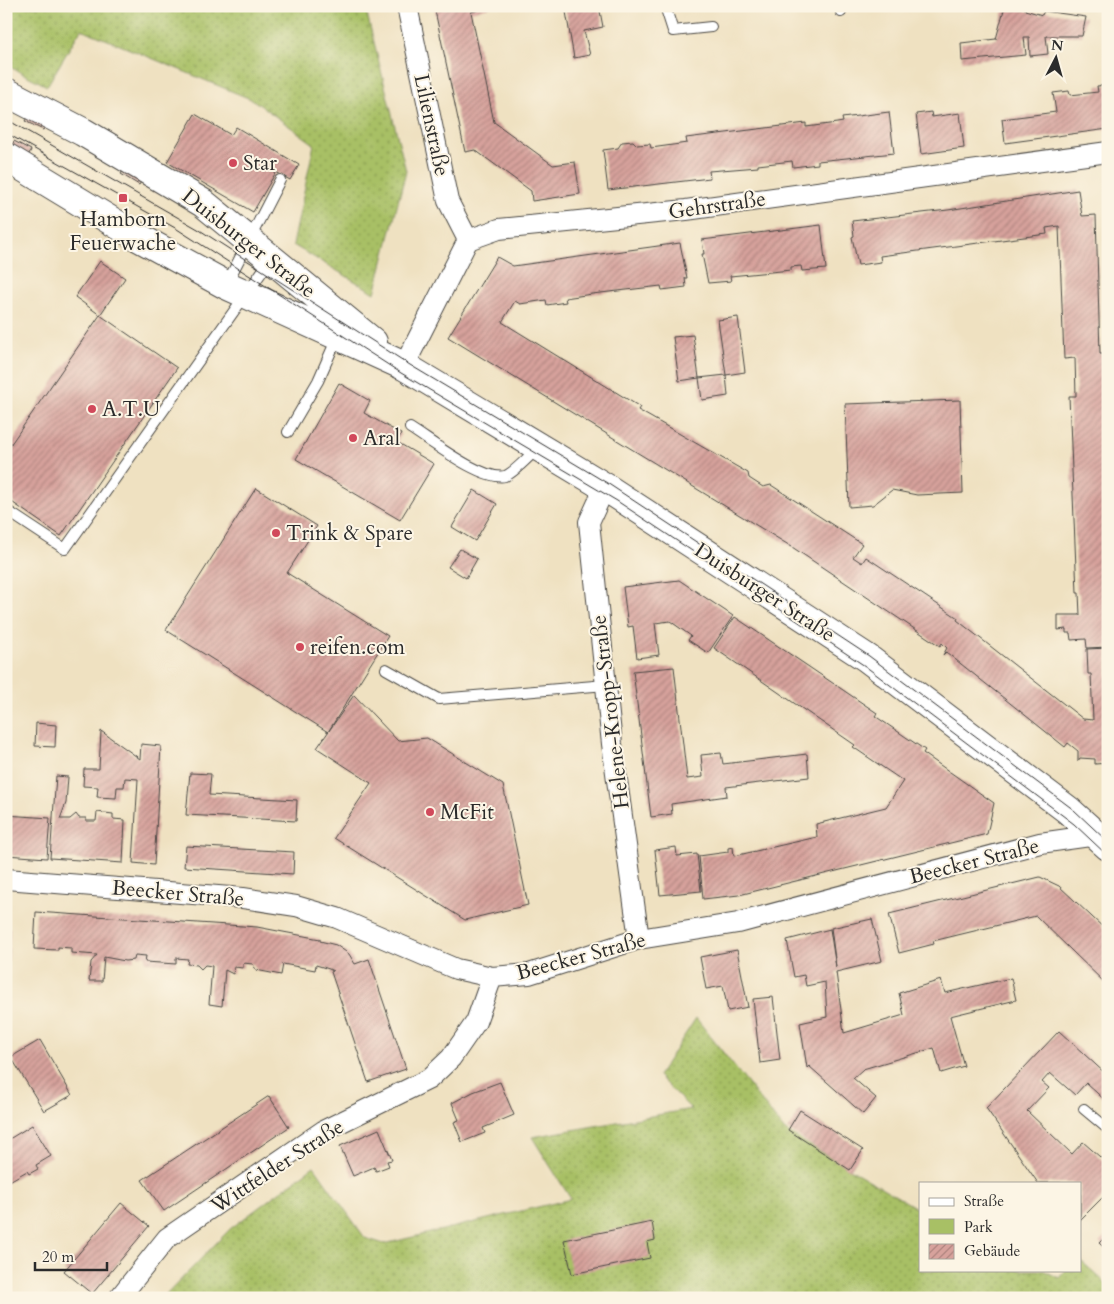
<svg xmlns="http://www.w3.org/2000/svg" width="1114" height="1304" viewBox="0 0 1114 1304" font-family="Cardo,serif">
<defs>
<pattern id="green-dots" width="8" height="8" patternUnits="userSpaceOnUse" patternTransform="scale(1.25)"><rect width="8" height="8" fill="#a8c065"/><path d="M2 2h.1M6 6h.1" fill="none" stroke="#899c53" stroke-width="1.8" stroke-linecap="round"/></pattern>
<pattern id="building-hatch" width="6" height="6" patternUnits="userSpaceOnUse" patternTransform="scale(1.25)"><rect width="6" height="6" fill="#d7a29c"/><path d="M-1 1l2-2M0 6l6-6M5 7l2-2" fill="none" stroke="#af847f"/></pattern>
</defs>
<rect width="100%" height="100%" fill="#fcf5e5"/>
<filter id="ink" filterUnits="userSpaceOnUse"><feTurbulence type="fractalNoise" baseFrequency=".02" numOctaves="2"/><feDisplacementMap in="SourceGraphic" scale="10" xChannelSelector="R" yChannelSelector="G"/><feConvolveMatrix kernelMatrix="1 2 1 2 8 2 1 2 1" color-interpolation-filters="sRGB"/></filter>
<filter id="wash" filterUnits="userSpaceOnUse"><feTurbulence type="fractalNoise" baseFrequency=".0096" numOctaves="4" result="noise"/><feDisplacementMap in="SourceGraphic" scale="20" xChannelSelector="R" yChannelSelector="G"/><feGaussianBlur stdDeviation="1.12" result="paint"/><feColorMatrix in="noise" values="0 0 0 0 0 0 0 0 0 0 0 0 0 0 0 0 0 1.4 0 .05"/><feComposite in="paint" operator="in"/></filter>
<g filter="url(#wash)">
<rect width="100%" height="100%" fill="#efe1c1"/>
<path fill="url(#green-dots)" stroke="#6a7648" d="M6,6H365L406,171L375,293L293,245L314,144L253,100L81,29L47,86L6,65Z
M696,1018L785,1131L920,1210V1270H1043L1059,1278L1066,1270H1080V1260L1108,1285V1298H163L230,1229L314,1166L365,1238L384,1244L571,1199L532,1137L691,1109L658,1076Z"/>
<g id="blocks">
<path fill="url(#building-hatch)" d="M434,6H493L471,12L494,122L553,165L575,162L580,194L532,201L531,191L475,150L465,152Z
M565,6H599L603,27L584,31L590,55L574,58Z
M1005,6H1026L1025,10L1042,15L1044,11L1086,17L1082,36H1046L1048,54L1030,56L1029,37H1024L1026,55L962,61L961,43L996,39Z
M1108,85V129L1005,143L1002,119L1056,112L1053,93L1069,91L1070,95L1098,92L1097,86Z
M889,112L894,153L818,161V164L793,167L792,161L758,165V167L709,171L710,178L608,190L603,150L618,148L622,142L633,141L637,145L650,144L651,148L687,143L686,138L806,123V127L837,123L843,122L842,118Z
M931,112L932,117L960,113L964,148L921,154L916,114Z
M29,114L47,124L43,130L25,121Z
M195,114L231,135L236,127L299,165L290,180L276,172L253,212L167,162Z
M14,141L31,150L28,156L11,147Z
M125,167L143,179L139,185L121,174Z
M1078,190L1082,216L1096,215L1100,354H1108V647L1087,648L1086,639L1071,640L1070,633H1066V629L1058,630V615H1080L1079,593H1077L1069,396H1076L1075,358L1064,359L1059,226L1046,228L1047,234L880,256L881,262L858,265L852,237L854,236L852,221L948,210Z
M821,225L826,269L802,271L801,266L791,267V270L730,276L731,281L708,283L702,254H704L702,240Z
M680,243L687,278H685L686,287L662,290L661,286L592,294L565,298L566,302L547,305L546,300L520,304L515,301L502,322L640,407L638,410L748,473L749,478L763,487L771,485L862,544L853,557L862,563L866,557L958,618L957,620L1083,719L1093,720L1091,674H1088L1087,649L1108,648V763L1095,764V759L1080,758L1078,761V751L1068,743L1065,747L946,652L943,655L947,648L942,643L940,646L792,547L448,337L497,257L513,266Z
M100,261L125,278L100,315L75,297Z
M100,315L177,368L61,536L6,498V451Z
M738,317L745,372L726,375L718,320Z
M693,335L699,378L726,375L728,396L702,400L699,378L679,381L673,337Z
M339,383L370,401L364,413L401,434L397,442L434,464L400,520L296,459Z
M960,400L963,493L917,495L892,490L873,505L849,507L845,404Z
M256,488L317,526L287,573L388,636L328,732L166,630Z
M474,490L497,504L475,541L452,527Z
M460,549L477,559L466,578L448,567Z
M679,580L733,616L708,653L688,640L691,636L670,621L655,623L659,655L637,658L633,626L628,627L623,587Z
M735,617L877,713L875,716L925,750L923,753L994,803L987,834L739,895L703,899L699,856L728,852V848L733,847L734,856L817,837L816,824L886,807L903,781L853,747L855,745L714,648Z
M674,667L687,779L703,777L701,755L721,753L723,764L807,754L809,777L726,787L727,796L671,804L672,814L651,817L633,671Z
M354,695L398,741L427,738L503,785L528,905L465,920L334,838L371,783L317,748Z
M36,723L56,725L55,747L35,746Z
M101,731L140,759L141,744L161,746L154,865L133,863L138,779L125,778L124,787H117L116,798L97,797L98,787L83,786L84,769H99Z
M190,773L211,774L209,795L297,800L296,821L186,815Z
M56,776L68,777L66,803L60,819H70L76,814L79,818H86V821H96L97,812L113,814V819L125,820L123,863L50,858Z
M6,815L50,818L47,858L6,855Z
M186,846L294,852L293,874L184,867Z
M676,847L677,856L697,854L701,891L660,895L655,850Z
M1040,877L1059,886L1108,932V986L1036,916L933,941L934,944L899,953L889,914Z
M36,912L257,927L320,939V941L336,945L349,954L355,964L369,959L406,1069L368,1082L331,972L333,971L329,969L316,965L315,970L283,964L281,975L256,970L253,964L243,963V968L234,967L233,974L225,970L222,1006L209,1004L212,966L205,965L201,969L197,965L187,964L188,959L176,958V964L145,962L146,956L135,955L134,960L125,961L104,957L102,981H89L91,962L97,955L71,953V948L58,947V950L34,949Z
M872,919L882,961L836,972L844,1033L904,1015L899,993L941,980L945,993L1011,978L1016,1000L950,1016L964,1066L941,1073L934,1048L863,1069L853,1078L876,1098L863,1114L809,1066L807,1068L800,1023L827,1017L825,982L806,986L804,975L794,977L787,940L830,929L836,967L831,928Z
M6,928H10L8,963H6Z
M737,950L748,1007L728,1011L723,986L706,989L700,957Z
M773,997L780,1060L760,1063L753,999Z
M1059,1031L1108,1076V1103L1086,1083L1075,1095L1050,1073L1042,1082L1049,1088L1027,1111L1072,1154L1083,1142L1108,1164V1192L1080,1220V1183H1038L986,1108Z
M40,1040L72,1095L44,1111L11,1057Z
M500,1082L514,1115L483,1128L485,1133L462,1142L454,1122L459,1120L452,1103L473,1092Z
M269,1096L289,1127L164,1211L142,1180Z
M800,1110L863,1150L850,1170L788,1130Z
M32,1125L51,1156L36,1165L38,1169L29,1174L27,1171L6,1183V1141Z
M379,1129L392,1160L387,1161L389,1166L376,1171L374,1167L353,1176L340,1146Z
M121,1203L149,1226L92,1294L64,1271Z
M652,1222L655,1240L647,1242L650,1258L572,1274L564,1240Z
M1108,1234V1251L1099,1243Z"/>
</g>
</g>
<g filter="url(#ink)">
<use href="#blocks" fill-opacity="0" stroke="#484642" stroke-width="1"/>
<g fill="none" stroke-linecap="round" stroke-linejoin="round">
<g stroke="#484642" stroke-width="12">
<path id="service" d="M665,6L673,31L711,27
M841,12L843,6
M226,285L280,180
M410,428C431,441 482,481 505,476C513,474 530,455 537,449
M288,432L318,381L337,338
M6,510L65,549L271,259
M386,669L439,699L606,685
M1084,1109L1108,1129"/>
</g>
<g stroke="#484642" stroke-width="22">
<path id="minor" d="M407,6L448,201L468,240
M404,366L468,240L499,229L686,210L1108,152
M605,487L589,522L612,744L639,939
M6,879L243,898L296,906L337,918L456,969L492,977L529,974L639,939L738,923L1040,843L1104,834
M119,1298L167,1238L323,1131L429,1079L451,1058L476,1022L492,977"/>
</g>
<g stroke="#484642" stroke-width="30">
<path id="secondary" d="M6,92L83,132L203,203L373,342
M6,157L138,237L226,285L404,366L605,487L867,658L1068,810L1108,846"/>
</g>
<use href="#service" stroke="#fff" stroke-width="10"/>
<use href="#minor" stroke="#fff" stroke-width="20"/>
<use href="#secondary" stroke="#fff" stroke-width="28"/>
<path stroke="#2b2b2b" stroke-width="1" d="M6,119L198,229L410,365L607,483L869,656L1074,810L1108,842
M6,133L177,229L401,373L617,501L865,666L1074,824L1108,856"/>
</g>
</g>
<g fill="#d1495b" stroke="#fcf5e5" stroke-width="2">
<circle cx="233" cy="163" r="5"/>
<rect x="118" y="193" width="10" height="10" rx="2.5"/>
<circle cx="92" cy="409" r="5"/>
<circle cx="353" cy="438" r="5"/>
<circle cx="276" cy="533" r="5"/>
<circle cx="300" cy="647" r="5"/>
<circle cx="430" cy="812" r="5"/>
</g>
<g text-anchor="middle" stroke-width="4" stroke-linejoin="round" paint-order="stroke">
<g font-size="21" fill="#2b2b2b" stroke="#fcf5e5">
<text transform="translate(432 125) rotate(78)" y="7">Lilienstraße</text>
<text transform="translate(717 205) rotate(-8)" y="7">Gehrstraße</text>
<text transform="translate(249 243) rotate(38)" y="7">Duisburger Straße</text>
<text transform="translate(765 592) rotate(33)" y="7">Duisburger Straße</text>
<text transform="translate(610 712) rotate(-97)" y="7">Helene-Kropp-Straße</text>
<text transform="translate(974 861) rotate(-14)" y="7">Beecker Straße</text>
<text transform="translate(178 893) rotate(5)" y="7">Beecker Straße</text>
<text transform="translate(581 956) rotate(-15)" y="7">Beecker Straße</text>
<text transform="translate(277 1166) rotate(-33)" y="7">Wittfelder Straße</text>
</g>
<g font-size="21" fill="#2b2b2b" stroke="#fcf5e5" text-anchor="start">
<text x="243" y="170">Star</text>
<text x="123" y="226" text-anchor="middle">Hamborn<tspan x="123" dy="24">Feuerwache</tspan></text>
<text x="102" y="416">A.T.U</text>
<text x="363" y="445">Aral</text>
<text x="286" y="540">Trink &amp; Spare</text>
<text x="310" y="654">reifen.com</text>
<text x="440" y="819">McFit</text>
</g>
</g>
<rect width="1114" height="1304" fill="none" stroke="#fcf5e5" stroke-width="25"/>
<rect x="919" y="1182" width="162" height="90" fill="#fcf5e5" stroke="#a8a49b"/>
<rect x="929" y="1198" width="25" height="8" fill="#ffffff" stroke="#a8a49b"/>
<text x="964" y="1206" font-size="15" fill="#2b2b2b">Straße</text>
<rect x="929" y="1219" width="25" height="15" fill="#a8c065" stroke="#a8a49b"/>
<text x="964" y="1232" font-size="15" fill="#2b2b2b">Park</text>
<rect x="929" y="1244" width="25" height="15" fill="url(#building-hatch)" stroke="#a8a49b"/>
<text x="964" y="1256" font-size="15" fill="#2b2b2b">Gebäude</text>
<g transform="translate(1056 58) rotate(6)" stroke="#fcf5e5" stroke-width="4" paint-order="stroke">
<path d="M0-4L9 19L0 12L-9 19Z" fill="#2b2b2b"/>
<text y="-8" font-size="14" font-weight="bold" text-anchor="middle" fill="#2b2b2b">N</text>
</g>
<path d="M35 1262v8h72v-8" fill="none" stroke="#2b2b2b" stroke-width="2.5"/>
<text x="42" y="1262" font-size="15" fill="#2b2b2b" stroke="#fcf5e5" stroke-width="4" paint-order="stroke">20 m</text>
</svg>
